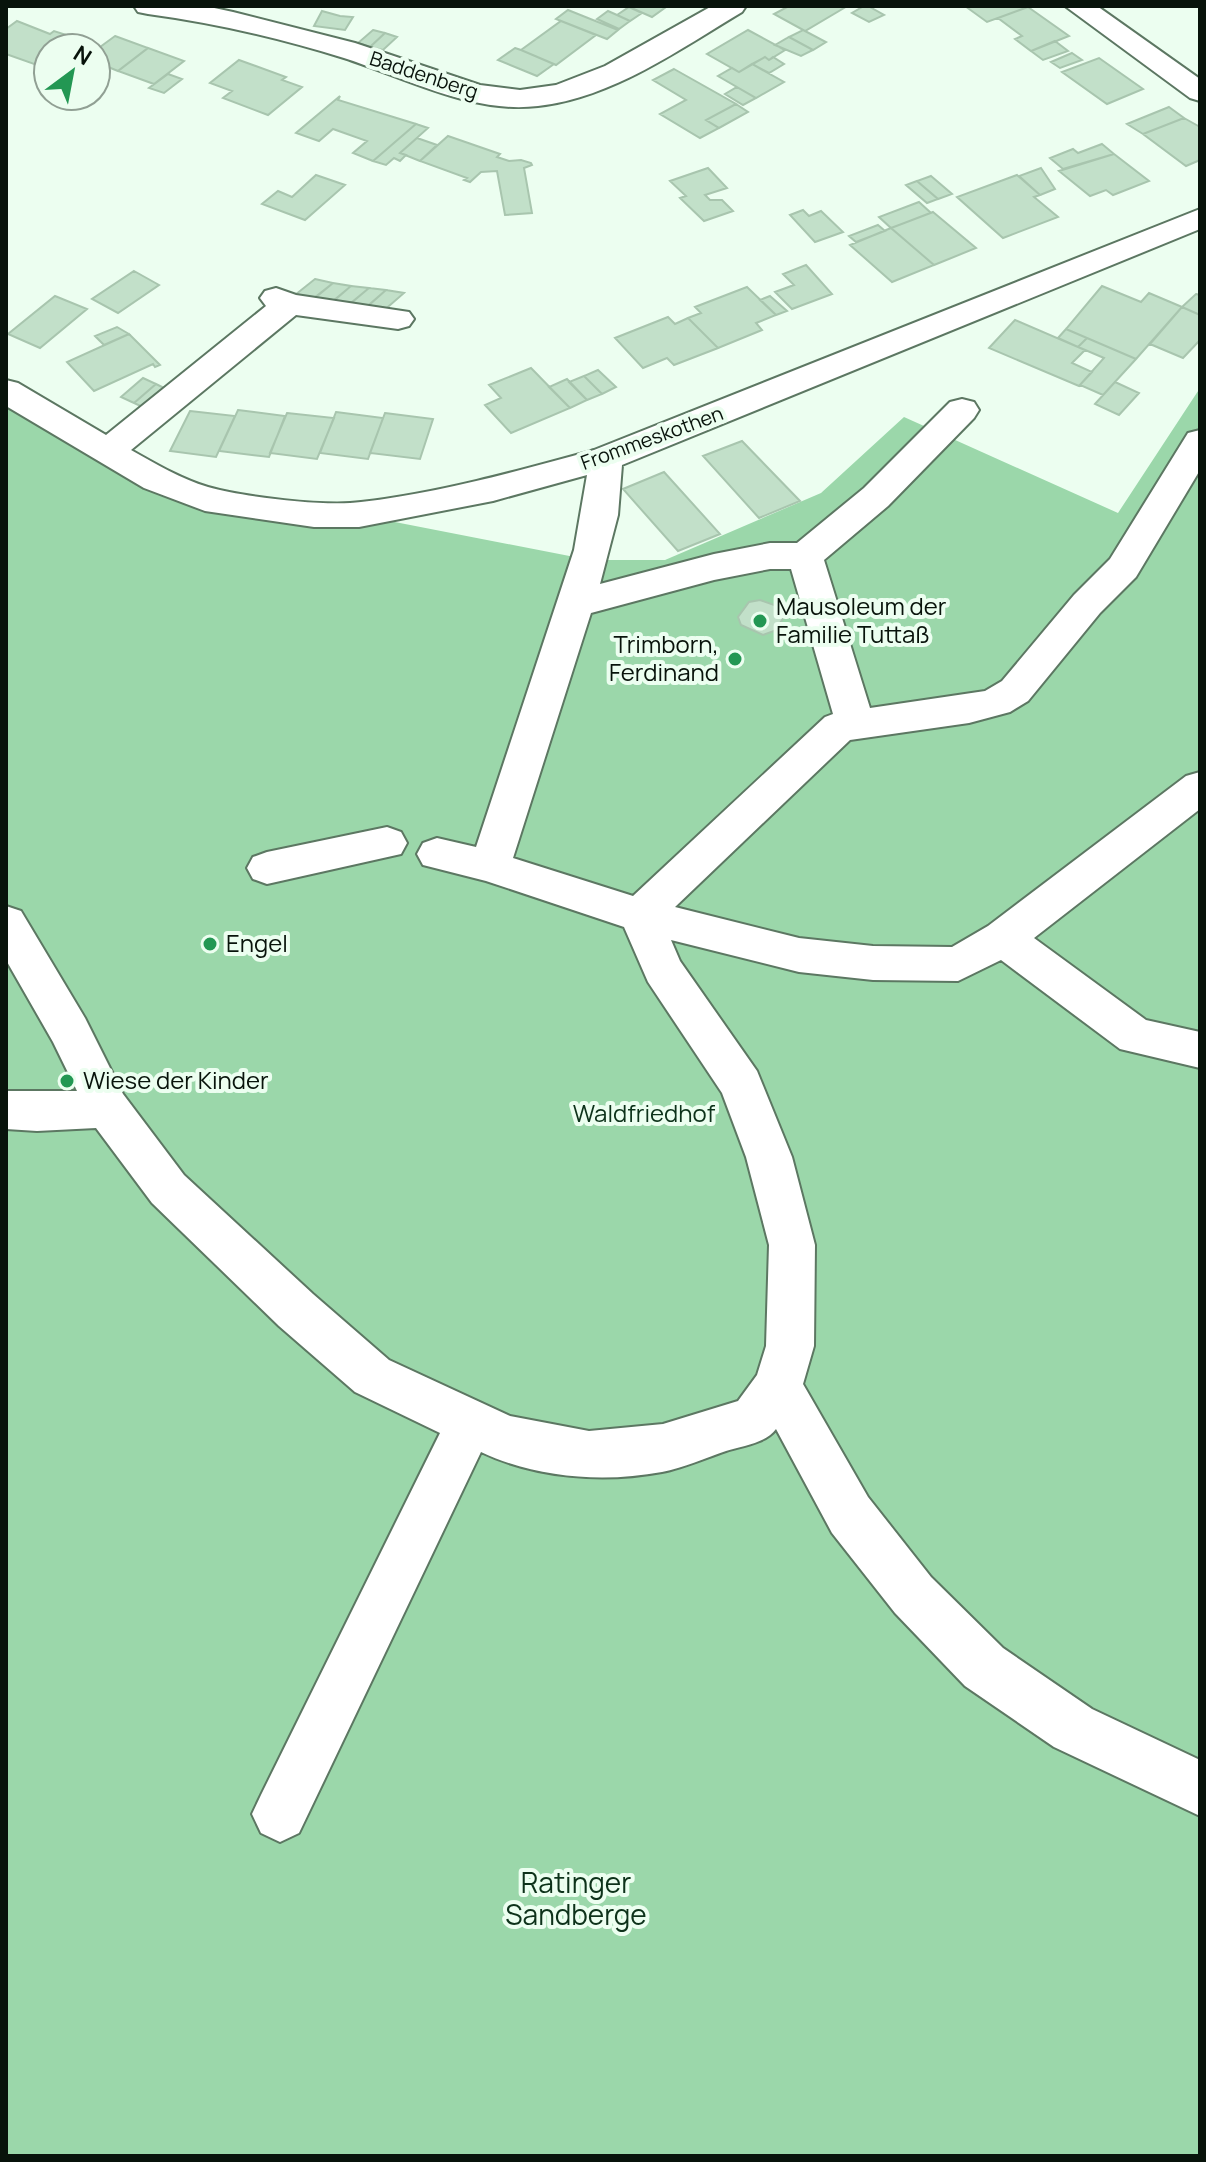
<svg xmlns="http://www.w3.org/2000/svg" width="1206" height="2162" viewBox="0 0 1206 2162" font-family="Manrope,sans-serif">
<rect width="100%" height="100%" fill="#ecfef0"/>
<path fill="#9bd7aa" d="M1200,388V2156H6V391L156,480L359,515L590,560H665L821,493L904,417L1118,513Z"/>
<path fill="#c2e0c9" stroke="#a8c5ae" stroke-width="2" d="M627,6H663L666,7L652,17Z
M789,6H841L844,8L805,31L774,14Z
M864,6H868L884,15L869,22L852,13Z
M965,6H1021L1025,8L987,22Z
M629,7L642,13L630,21L617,15Z
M1028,7L1069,36L1031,51L1015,39L1022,36L998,18Z
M568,10L618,30L607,39L556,19Z
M322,11L340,16L353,17L345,30L314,26Z
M608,11L617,15L630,21L619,29L597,19Z
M17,21L50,34L54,31L73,37L58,48H48V54L34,64L6,54V29Z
M561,21L596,35L556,65L521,50Z
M373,30L385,33L370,47L358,43Z
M748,30L785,50L769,60L765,57L739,72L707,54Z
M803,30L805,31L826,42L813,50L789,37Z
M385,33L397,37L383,50L370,47Z
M115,36L148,48L118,71L96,62V50Z
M789,37L813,50L801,56L775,45Z
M1055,41L1068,51L1043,60L1031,51Z
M148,48L184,61L154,84L118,71Z
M515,48L521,50L554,64L537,76L498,60Z
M1072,53L1082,60L1060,68L1051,62Z
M765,57L769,60L773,57L784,64L769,73L752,64Z
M1099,58L1143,89L1107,104L1062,72Z
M239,60L286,77L282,80L302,87L268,115L223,98L232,91L210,83Z
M752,64L784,82L756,98L718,76L732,68L739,72Z
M674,69L736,104L706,120L719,128L700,138L660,114L686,100L653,80Z
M168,74L182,79L164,93L149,88Z
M737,87L756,98L743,105L725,94Z
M340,96L338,100L416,124L373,161L353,153L367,141L333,129L319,141L296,133Z
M736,104L748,112L719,128L706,120Z
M1169,107L1184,118L1143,134L1127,124Z
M1184,118L1200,127V160L1186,166L1143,134Z
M416,124L428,128L400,153L406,155L400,161L394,158L386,165L373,161Z
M448,136L500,154L497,157L509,161L521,160L531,163L532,165L524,168L532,213L505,215L497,171L481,172L470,182L464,180L467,178L420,161Z
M417,138L437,145L420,161L400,153Z
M1102,144L1114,154L1063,169L1050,158L1073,149L1078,153Z
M1114,154L1149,181L1113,195L1106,190L1090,196L1059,171Z
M708,168L727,188L705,195L710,200H722L733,211L704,221L680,198L686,196L670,181Z
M1041,168L1055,189L1040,195L1019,176Z
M316,175L345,185L305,220L262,204L278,191L292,197Z
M1017,175L1040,195L1034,197L1058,217L1003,238L957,197Z
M931,176L952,194L938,199L917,181Z
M917,181L938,199L927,203L906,185Z
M919,202L931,213L891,228L879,217Z
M803,210L809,216L821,211L843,232L815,242L790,215Z
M933,212L976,248L934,265L891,228Z
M878,225L885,231L856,242L849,236Z
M891,228L934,265L892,282L850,245Z
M806,265L832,294L792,309L775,292L794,285L783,274Z
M134,271L159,285L118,313L92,299Z
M315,279L333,283L310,302L295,295Z
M333,283L351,286L329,305L314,298Z
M351,286L369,288L346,307L333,301Z
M1102,286L1141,302L1149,293L1182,307L1136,359L1066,329Z
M747,287L776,315L756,323L762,330L718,348L688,318L701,313L695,307Z
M369,288L386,290L363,310L350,304Z
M386,290L404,293L382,312L368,306Z
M1196,294L1200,295V315L1182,307Z
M55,296L87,309L40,348L8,334Z
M770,296L787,311L776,315L760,300Z
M1182,307L1200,315V340L1183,358L1150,344Z
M668,317L675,324L688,318L718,348L674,365L667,358L643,368L615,338Z
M1015,320L1085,350L1072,363L1092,372L1079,386L989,348Z
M117,327L129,334L104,345L95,336Z
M1066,329L1087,338L1078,347L1058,338Z
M129,334L160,365L155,367L153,364L94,391L67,362Z
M1087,338L1136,359L1103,395L1080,385L1104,358L1078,347Z
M531,368L570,408L511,433L485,405L501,398L489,385Z
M598,370L616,387L602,394L584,376Z
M584,376L602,394L587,400L569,382Z
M143,378L156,384L134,403L121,397Z
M567,379L587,400L570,408L549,387Z
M1115,382L1139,393L1119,415L1095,404Z
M156,384L170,391L147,409L134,403Z
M238,410L285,416L269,457L219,451Z
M190,411L235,416L216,457L170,451Z
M336,412L383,418L368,459L320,453Z
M287,413L334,418L317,459L270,453Z
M385,413L433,419L420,459L370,453Z
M742,441L800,501L759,518L703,456Z
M664,472L720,534L678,551L623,489Z
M760,600L780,607L785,616L774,631L763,635L741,625L738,617L749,602Z"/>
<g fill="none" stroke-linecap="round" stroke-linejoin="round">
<g stroke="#5c7762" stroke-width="4">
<path id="minor" d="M134,6H205L233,12L355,43L480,85L520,90L556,85L605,66L712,6H746L742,12C680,49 612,98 538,106C472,114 406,78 344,58C280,38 215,23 148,14L138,12Z
M1065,6H1097L1200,79V101L1190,98Z
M1200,209V229L622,465L618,515L600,584L714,554L770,543H797L864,488L950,402L962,399L974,402L979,410L974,418L888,506L824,560L870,708L985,691L1002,681L1074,595L1110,559L1188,433L1200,430V470L1136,577L1100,613L1028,701L1010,712L969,723L850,740L675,907L799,938L873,946L952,947L988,926L1186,776L1200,772V809L1034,938L1146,1020L1200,1032V1068L1120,1049L1001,960L958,981L873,980L799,972L671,940L680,961L757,1071L792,1157L815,1245L814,1346L803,1384L868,1497L931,1577L1003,1648L1092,1709L1200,1760V1816L1054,1747L965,1686L895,1613L832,1533L776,1429C766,1443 742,1446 726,1451C705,1458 683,1468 662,1472C603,1483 536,1478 481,1452L299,1833L280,1842L261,1833L252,1814L261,1795L440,1433L355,1392L279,1326L152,1203L96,1128L37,1131L6,1129V1091H77L53,1042L6,960V906L21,911L85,1018L123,1094L184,1175L313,1294L389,1360L510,1416L589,1431L663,1424L738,1401L757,1375L766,1346L769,1245L746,1157L722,1093L648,982L624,927L486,881L423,865L417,854L423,843L437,838L476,847L574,550L587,475L493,501L359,527H314L205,511L144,488L6,406V380L18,383L106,435L266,306L260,298L265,291L276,288L296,295L409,312L414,319L409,326L398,329L296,315L131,450C156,464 181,479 208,487C243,497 326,507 361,502C439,493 518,471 594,450ZM770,569H791L833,714L825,717L633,896L513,858L591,613L714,580Z
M387,827L401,832L407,843L401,854L267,884L253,879L247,868L253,857L267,852Z"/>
</g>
<use href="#minor" fill="#fff" fill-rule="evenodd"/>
</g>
<g fill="#239753" stroke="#ecfef0" stroke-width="3">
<circle cx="760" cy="621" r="8"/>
<circle cx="735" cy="659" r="8"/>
<circle cx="210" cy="944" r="8"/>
<circle cx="67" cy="1081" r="8"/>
</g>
<g text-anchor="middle" stroke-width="8" stroke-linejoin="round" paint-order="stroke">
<g font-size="20" fill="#08130b" stroke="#ecfef0">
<text transform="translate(424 75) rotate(18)" y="7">Baddenberg</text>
<text transform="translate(652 438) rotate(-20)" y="7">Frommeskothen</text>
</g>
<g font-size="24" fill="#08130b" stroke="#ecfef0" text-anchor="start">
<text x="776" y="615">Mausoleum der<tspan x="776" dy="28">Familie Tuttaß</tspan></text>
<text x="719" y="653" text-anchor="end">Trimborn,<tspan x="719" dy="28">Ferdinand</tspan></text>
<text x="226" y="952">Engel</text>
<text x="83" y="1089">Wiese der Kinder</text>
</g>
<g font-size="24" fill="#0d321a" stroke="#ecfef0">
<text x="644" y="1122">Waldfriedhof</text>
</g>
<g font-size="28" fill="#0d321a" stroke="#ecfef0">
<text x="576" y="1893">Ratinger<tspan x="576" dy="32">Sandberge</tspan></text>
</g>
</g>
<rect width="1206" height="2162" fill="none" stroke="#08130b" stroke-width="16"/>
<g transform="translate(72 72) rotate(32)"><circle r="38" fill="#ecfef0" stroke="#91a094" stroke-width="2"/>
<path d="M0-6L14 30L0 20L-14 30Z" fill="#239753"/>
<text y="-12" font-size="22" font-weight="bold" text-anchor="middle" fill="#08130b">N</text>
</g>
</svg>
